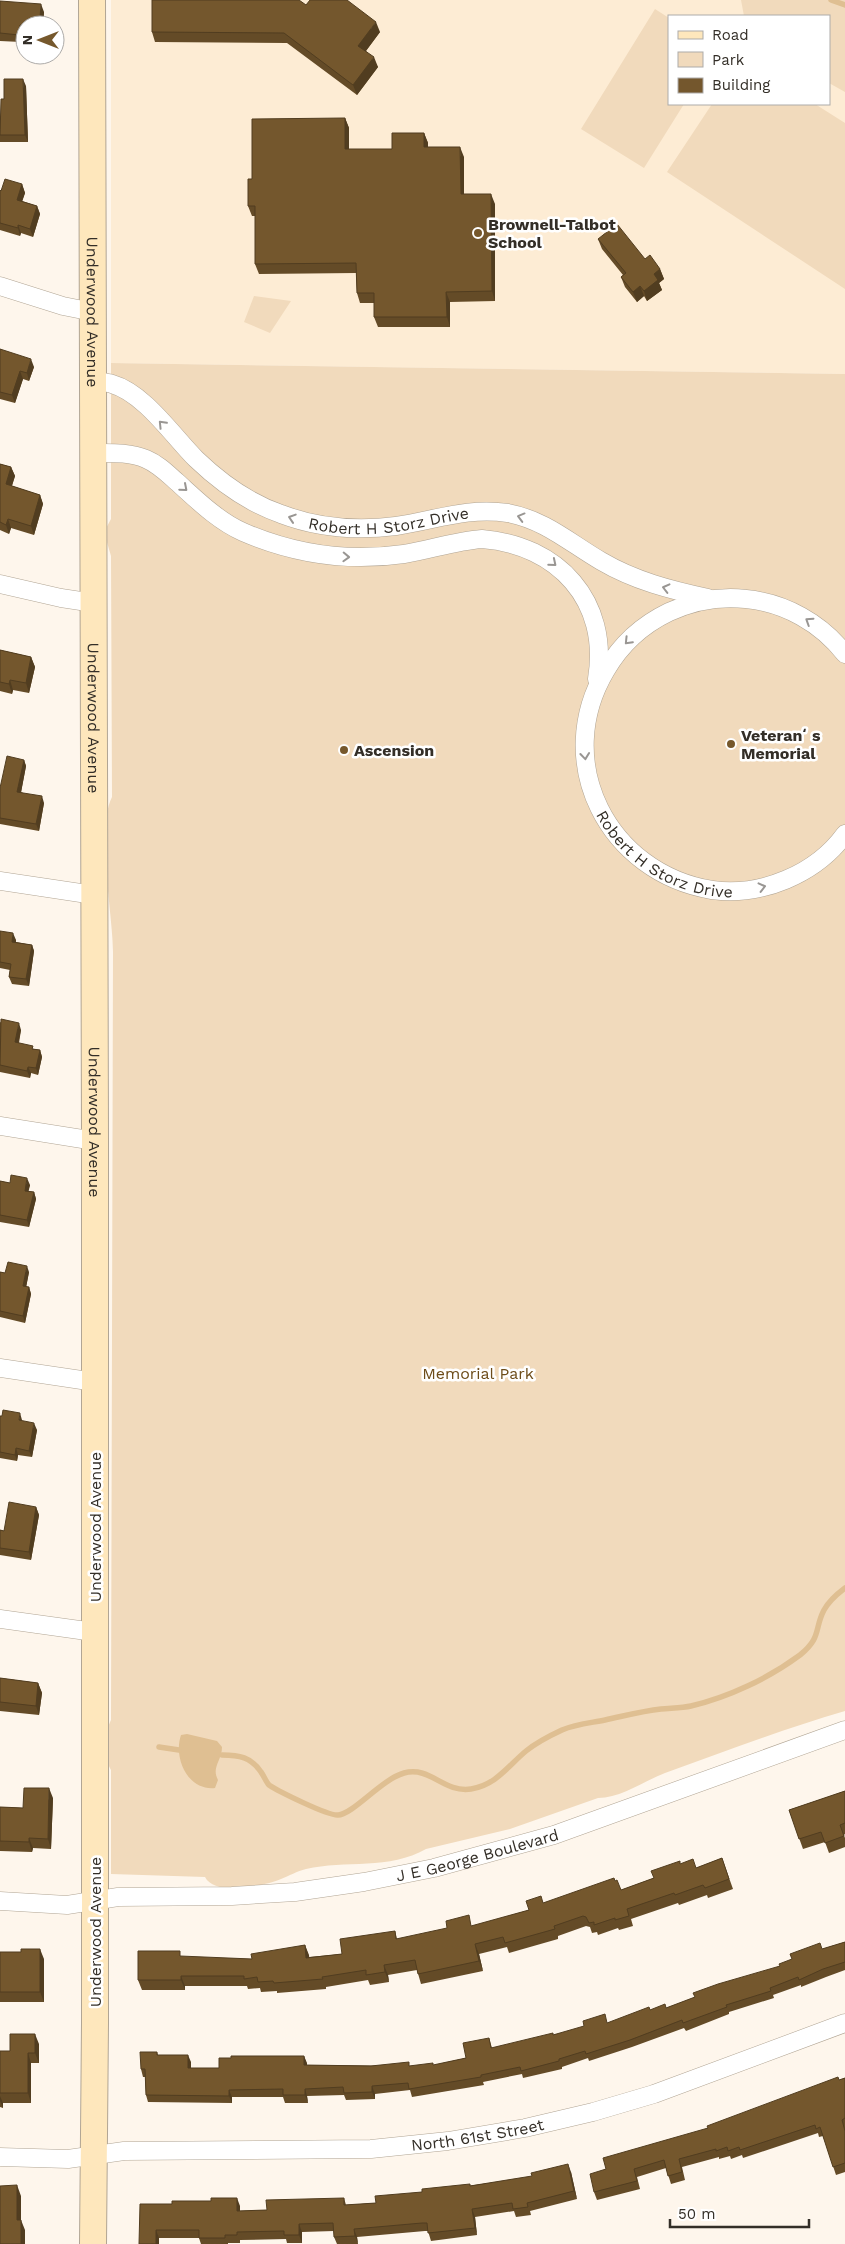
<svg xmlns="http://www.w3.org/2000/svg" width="845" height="2244" viewBox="0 0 845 2244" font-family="'Work Sans',sans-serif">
<rect width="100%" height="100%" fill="#fef6ec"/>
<path fill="#fdecd4" d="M111,0H780L790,16H669V104H829V58L845,72V374L111,363Z"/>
<path fill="#f1dabc" d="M741,0H845V92L829,83V16H744Z
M655,9L669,18V104H684L644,168L581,129Z
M712,104H815L845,123V289L667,172Z
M254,296L291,301L270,333L244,322Z
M111,363L845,374V1711C784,1729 725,1751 665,1773C644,1781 621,1798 598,1798L510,1829L426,1849C390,1870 345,1860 306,1869C297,1871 289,1876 281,1879C264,1886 215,1897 205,1877L111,1874V1770C103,1757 104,1734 111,1720L113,952C113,915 96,828 112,797L111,556L104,532L111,519Z"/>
<path fill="#dfbf92" d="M187,1734L217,1741L222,1747C222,1761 211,1767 218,1780L215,1788C188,1791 173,1758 181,1735Z"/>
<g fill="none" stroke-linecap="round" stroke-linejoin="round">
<path stroke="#dfbf92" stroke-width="5.5" d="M831,0L845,5
M159,1747L179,1750
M222,1755C239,1755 251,1757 261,1772C264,1776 266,1782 269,1785C278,1791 328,1816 338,1815C352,1815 382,1779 404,1773C431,1766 443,1793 471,1789C496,1785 508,1766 526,1751C536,1743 549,1736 562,1730C576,1724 590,1723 605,1720C624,1716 642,1711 661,1709C671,1708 682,1708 691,1706C729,1697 769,1678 800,1655C822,1637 814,1629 824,1610C829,1601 837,1594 845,1588"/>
<g stroke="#b1a594" stroke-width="19">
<g id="minor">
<path d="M0,286L63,306L93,312"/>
<path id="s1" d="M93,381C99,382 106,382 112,384C144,393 173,436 196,459C220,482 249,503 281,514C318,528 357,531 396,526C436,520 467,507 508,513C545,520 570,543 601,561C635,581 671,590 708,598"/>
<path d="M93,453C111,453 130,452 146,459C158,464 167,473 177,482C197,500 218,521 243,532C294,554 349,562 404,554C430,550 455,541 482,539C558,545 610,601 597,679"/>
<path d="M0,584L61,598L94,603"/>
<path id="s2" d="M845,654C821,623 785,603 746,599C719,596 693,601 669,612C642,625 621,644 606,670C551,762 608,873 712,890C761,897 816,874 845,834"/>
<path d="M0,881L94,895"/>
<path d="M0,1126L95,1141"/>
<path d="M0,1368L95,1382"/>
<path d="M0,1619L94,1632"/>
<path id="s3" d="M0,1901L67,1905L118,1897L232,1896L295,1892L364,1882L434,1868L554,1835L845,1730"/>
<path id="s4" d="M0,2157L68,2159L124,2151L371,2149L448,2141L525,2128L593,2112L654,2094L845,2023"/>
</g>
</g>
<g stroke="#b1a594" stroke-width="28">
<g id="secondary">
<path id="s5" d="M92,0L95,1141V2023L93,2244"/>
</g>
</g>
<use href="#minor" stroke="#fff" stroke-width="18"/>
<use href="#secondary" stroke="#fee7bc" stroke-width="26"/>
</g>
<path fill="#644b27" d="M0,1L44,12L43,25H25V33L22,32L21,42L0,41Z
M306,5L380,32L366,51L378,67L357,95L287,43L155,42L152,32Z
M26,86L28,142H0V117H1L4,99Z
M345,118L349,128V149H392L424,133L428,143V147L464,157V194L495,204V301L450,302V327H378L374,317V303H360L357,293L356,273L259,274L255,264V216H252L248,206L252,179Z
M22,184L25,193L22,201L37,206L40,214L33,237L21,233L20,236L0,230V190L1,191Z
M598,239L645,259L660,269L664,279L659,283L662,290L647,301L644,296L637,302L625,287L621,277L623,275L602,249Z
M0,349L34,367L29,381L23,379L15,403L0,399Z
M0,464L11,467L15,476L12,486L40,495L43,504L34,535L11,528L9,534L0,530Z
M0,650L31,657L35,667L29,693L13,690L12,694L0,691Z
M24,760L26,766L21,792L44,803L39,831L0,824V788Z
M0,931L16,940V942L32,945L34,951L29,986L12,984L9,977L10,970L0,968Z
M0,1022L21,1030L19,1043L34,1049L40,1050L42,1057L38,1075L31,1073L30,1078L0,1072Z
M0,1181L10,1183L30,1185L28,1191L34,1192L36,1199L29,1227L0,1222Z
M0,1272L5,1273L29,1272L26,1287H29L31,1294L25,1323L0,1317Z
M0,1416L22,1420V1421L37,1430L32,1457L18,1455L17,1461L0,1458Z
M36,1507L39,1515L31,1560L0,1555V1530L4,1531Z
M0,1678L38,1683L42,1693L39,1715L0,1711Z
M845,1791V1834L844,1835L845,1838V1847L829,1853L825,1842L803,1849L789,1810Z
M53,1798L51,1849L33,1848L32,1852L0,1851V1807L23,1808Z
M722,1858L733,1889L708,1898L707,1895L679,1905L678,1903L631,1919L633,1926L619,1930L618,1928L598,1935L597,1932L592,1933L590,1927L586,1926L558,1936V1939L509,1953L507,1947L479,1954L483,1971L421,1984L417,1970L388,1975L389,1982L370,1985L368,1980L326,1987V1989L277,1993V1991L261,1992L260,1988L248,1989L247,1986H185V1990H142L138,1980L182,1957L252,1959L305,1945L309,1957L342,1954L395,1931L397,1939L473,1926L529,1910L544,1903L615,1881L621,1890L654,1878L681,1864L696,1868Z
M845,1942V1970L826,1977L801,1987V1985L773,1995L774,1998L729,2012V2014L686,2031L684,2028L632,2047L589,2061L588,2058L562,2067V2069L523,2078L522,2074L483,2082L484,2085L412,2097L410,2090L375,2094V2099L346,2100L344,2095L307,2096L308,2103H285L283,2097H232V2103L148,2102L146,2095L145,2077H143L141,2069L157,2052L158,2055L191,2062V2068H219L231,2058L304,2056L307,2065L410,2066L434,2065L466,2058L489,2038L492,2048L608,2023L650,2010L666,2008L780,1966L822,1949Z
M0,1952L44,1959V2002H0Z
M39,2044V2063H31V2103H3V2108L0,2107V2051H10Z
M845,2078V2172L836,2175L823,2136L819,2137L818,2133L743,2158L742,2155L731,2159L730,2156L719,2159V2157L682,2167L685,2180L671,2184L666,2168L637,2177L640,2189L597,2200L594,2192L606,2169L708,2128Z
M571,2172L577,2199L530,2211L531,2215L516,2217L514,2211L475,2217L477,2235L431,2241L428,2231H425L357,2237L358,2244H337L334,2237V2231L302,2232V2243H287L286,2239L240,2240V2243H228V2244H201L199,2238H159V2244H139L172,2204L211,2201L240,2206V2211L267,2210L344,2198L346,2205L376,2203L422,2192Z"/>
<path fill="#513d20" d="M41,4L44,12L43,25L40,18Z
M33,18L36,25H32Z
M376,22L380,32L362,56L358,46Z
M20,25L22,32L21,42L19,35Z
M374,57L378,67L357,95L353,85Z
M23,79L26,86L28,142L25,135Z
M345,118L349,128V159L345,149Z
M424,133L428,143V157L424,147Z
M460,147L464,157V204L461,194Z
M22,184L25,193L20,208L17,200Z
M491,194L495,204V301L492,291Z
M37,206L40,214L33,237L30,229Z
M18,225L21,233L20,236L18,228Z
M660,269L664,279L659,283L662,290L647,301L644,291L654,274Z
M640,286L644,296L637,302L633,292Z
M446,292L450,302V327L447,317Z
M31,359L34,367L29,381L27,373Z
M20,371L23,379L15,403L12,395Z
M11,467L15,476L9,494L6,484Z
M40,495L43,504L34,535L31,526Z
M8,519L11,528L9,534L6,525Z
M31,657L35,667L29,693L26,683Z
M10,680L13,690L12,694L9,684Z
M24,760L26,766L20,798L17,792Z
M42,796L44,803L39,831L36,824Z
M13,933L16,940L15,948L12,942Z
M32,945L34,951L29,986L26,979Z
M19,1023L21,1030L17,1049L15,1042Z
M40,1050L42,1057L38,1075L36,1068Z
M28,1067L31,1073L30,1078L27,1071Z
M27,1178L30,1185L27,1198L25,1191Z
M34,1192L36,1199L29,1227L27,1220Z
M27,1266L29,1272L25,1293L23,1286Z
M29,1287L31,1294L25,1323L23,1316Z
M20,1413L22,1420L21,1427L19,1420Z
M34,1423L37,1430L32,1457L29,1451Z
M16,1448L18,1455L17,1461L15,1455Z
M36,1507L39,1515L31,1560L29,1552Z
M38,1683L42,1693L39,1715L36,1706Z
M49,1788L53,1798L51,1849L48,1839Z
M29,1838L33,1848L32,1852L29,1842Z
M475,1944L479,1954L483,1971L479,1961Z
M305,1945L309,1955L310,1968L306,1958Z
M40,1949L44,1959V2002L40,1992Z
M384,1965L388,1975L389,1982L385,1972Z
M181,1976L185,1986V1990L181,1980Z
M35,2034L39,2044V2063L35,2053Z
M28,2053L31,2063V2103L28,2093Z
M188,2055L191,2062V2075L188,2068Z
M304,2056L307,2063V2073L304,2065Z
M372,2086L375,2094V2099L372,2092Z
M305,2089L307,2096L308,2103L305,2095Z
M229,2090L232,2097V2103L229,2096Z
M0,2096L3,2103V2108L0,2101Z
M568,2164L571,2172L577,2199L574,2191Z
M17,2185L21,2196V2230L17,2220Z
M237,2198L240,2206V2219L237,2211Z
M472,2209L475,2217L477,2235L475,2228Z
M21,2220L25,2230V2244H21Z
M299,2224L302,2232V2243L299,2235Z
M354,2229L357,2237L358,2244L355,2236Z
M156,2230L159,2238V2244H156Z"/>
<path fill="#74572d" stroke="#513d20" d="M152,0H299L306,5L310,0H347L376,22L358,46L374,57L353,85L284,33L152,32Z
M0,1L41,4L40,18H33L32,25H20L19,35L0,33Z
M4,79H23L25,135H0L1,99H4Z
M345,118V149H392V133H424V147H460L461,194H491L492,291L446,292L447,317H374V293H357L356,263L255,264V206H248V179H252V119Z
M5,179L22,184L17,200L37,206L30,229L18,225V228L0,223V190L1,191Z
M617,224L645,259L650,255L660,269L654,274L658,280L644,291L640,286L633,292L621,277L626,273L598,239Z
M0,349L31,359L27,373L20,371L12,395L0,392Z
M0,464L11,467L6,484L40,495L31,526L8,519L6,525L0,522Z
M0,650L31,657L26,683L10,680L9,684L0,682Z
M7,756L24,760L17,792L42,796L36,824L0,818V788Z
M0,931L13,933L12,942L32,945L26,979L9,977L11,964L0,962Z
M1,1019L19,1023L15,1042L33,1046L32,1049L40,1050L36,1068L28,1067L27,1071L0,1065Z
M11,1175L27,1178L25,1191L34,1192L27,1220L0,1215V1181L10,1183Z
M8,1262L27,1266L23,1286L29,1287L23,1316L0,1311V1272L5,1273Z
M3,1410L20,1413L19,1420L34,1423L29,1451L16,1448L15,1455L0,1452V1416H2Z
M9,1502L36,1507L29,1552L0,1548V1530L4,1531Z
M0,1678L38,1683L36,1706L0,1702Z
M24,1788H49L48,1839L29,1838V1842L0,1841V1807L23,1808Z
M845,1791V1823L840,1825L844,1836L825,1843L821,1832L799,1839L789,1810Z
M722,1858L729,1879L705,1888L703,1885L675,1895L674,1893L627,1909L629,1916L615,1920V1918L594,1925V1922L589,1923L586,1917L583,1916L554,1926L555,1929L505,1943L503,1937L475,1944L479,1961L418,1974L415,1960L384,1965L385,1972L366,1975V1970L322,1977L323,1979L274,1983L273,1981L258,1982L257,1977L244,1979V1976H181V1980H138V1951H180V1956L252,1959L251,1954L305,1945L306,1958L342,1954L340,1939L395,1931L396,1939L447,1928L446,1921L469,1915L471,1926L529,1910L526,1901L541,1896L543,1903L614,1878L615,1881L617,1880L621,1890L654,1878L651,1871L680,1861V1864L693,1859L696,1868Z
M845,1942V1962L823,1969L799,1980L798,1977L770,1988L771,1991L726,2005L727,2007L683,2023L682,2020L630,2040L586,2054L585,2051L559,2059V2061L521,2071L520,2067L481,2075V2077L409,2089L408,2083L372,2086V2092L344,2093L343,2087L305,2089V2095H283V2089L229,2090V2096L146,2095L145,2069H141L140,2052H157V2055H188V2068H219V2058H231V2056H304V2065L371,2066L409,2062V2066L433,2063V2065L466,2058L463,2043L489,2038L491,2048L553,2033V2035L584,2026L583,2021L605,2014L607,2023L649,2007L650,2010L665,2004L666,2008L695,1997L693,1993L718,1984L780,1966L779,1964L792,1959L790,1954L820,1943L822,1949Z
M21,1949H40V1992H0V1952H21Z
M10,2034H35V2053H28V2093H0V2051H10Z
M838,2077L839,2080L845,2078V2118L842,2120L845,2131V2163L833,2167L820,2127L816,2129L815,2125L740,2150L739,2147L728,2151L727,2147L716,2151V2149L679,2159L682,2172L668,2176L664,2160L634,2169L637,2181L594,2192L590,2174L606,2169L603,2158L708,2128L707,2126Z
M568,2164L574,2191L527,2203L528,2207L513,2209L512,2203L472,2209L475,2228L428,2233L427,2223H422L354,2229L355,2236L334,2237L333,2223L299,2224V2235H284V2231L237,2232V2235H225V2238H199V2230H156V2244H139L140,2204H172V2201H211V2198H237V2211L267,2210L266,2200L344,2198V2205L376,2203L375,2196L422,2192V2189L470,2184V2186L532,2176L531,2173Z
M17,2185V2220H21V2244H0V2186Z"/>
<defs><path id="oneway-chevron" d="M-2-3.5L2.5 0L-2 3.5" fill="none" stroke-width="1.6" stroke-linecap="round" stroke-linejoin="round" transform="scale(1.25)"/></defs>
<g stroke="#999693">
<use href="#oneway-chevron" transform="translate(162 424) rotate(-134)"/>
<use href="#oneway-chevron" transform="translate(184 488) rotate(41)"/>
<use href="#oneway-chevron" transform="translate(521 517) rotate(-165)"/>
<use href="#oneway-chevron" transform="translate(292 518) rotate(-162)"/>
<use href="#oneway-chevron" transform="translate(346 557) rotate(2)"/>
<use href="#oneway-chevron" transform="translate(553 563) rotate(40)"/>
<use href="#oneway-chevron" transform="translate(666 588) rotate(-166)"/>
<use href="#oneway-chevron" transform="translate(809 621) rotate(-147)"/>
<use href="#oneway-chevron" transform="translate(628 641) rotate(134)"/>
<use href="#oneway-chevron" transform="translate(585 756) rotate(84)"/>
<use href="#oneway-chevron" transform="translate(762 887) rotate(-14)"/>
</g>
<g fill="#76582c" stroke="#fff" stroke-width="2">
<circle cx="478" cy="233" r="5"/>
<circle cx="731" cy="744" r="5"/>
<circle cx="344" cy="750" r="5"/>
</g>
<g text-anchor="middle" stroke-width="5" stroke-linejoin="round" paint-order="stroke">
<g font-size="16" font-weight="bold" fill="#332e27" stroke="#fff" text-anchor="start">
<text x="488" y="230">Brownell-Talbot<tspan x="488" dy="18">School</tspan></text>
<text x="741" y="741">Veteranʻs<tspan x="741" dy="18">Memorial</tspan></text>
<text x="354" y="756">Ascension</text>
</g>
<g font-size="16" fill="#332e27" stroke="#fff">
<text dy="6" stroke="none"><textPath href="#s5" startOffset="312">Underwood Avenue</textPath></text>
<text dy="6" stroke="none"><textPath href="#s1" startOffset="345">Robert H Storz Drive</textPath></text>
<text dy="6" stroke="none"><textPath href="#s5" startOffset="718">Underwood Avenue</textPath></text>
<text dy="6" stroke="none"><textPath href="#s2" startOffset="511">Robert H Storz Drive</textPath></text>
<text dy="6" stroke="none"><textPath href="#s5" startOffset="1122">Underwood Avenue</textPath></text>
<text transform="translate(95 1527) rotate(-90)" y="6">Underwood Avenue</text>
<text dy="6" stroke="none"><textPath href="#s3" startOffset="482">J E George Boulevard</textPath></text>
<text transform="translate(95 1932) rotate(-90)" y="6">Underwood Avenue</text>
<text dy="6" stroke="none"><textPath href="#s4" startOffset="479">North 61st Street</textPath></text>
</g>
<g font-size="16" fill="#6d4c19" stroke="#fff">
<text x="478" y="1379">Memorial Park</text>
</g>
</g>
<rect x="668" y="15" width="162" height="90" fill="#ffffff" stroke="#adaba9"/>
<rect x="678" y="31" width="25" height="8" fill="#fee7bc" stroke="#adaba9"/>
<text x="712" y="40" font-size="15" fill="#332e27">Road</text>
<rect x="678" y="52" width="25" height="15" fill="#f1dabc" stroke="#adaba9"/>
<text x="712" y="65" font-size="15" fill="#332e27">Park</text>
<rect x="678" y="78" width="25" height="15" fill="#74572d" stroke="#adaba9"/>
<text x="712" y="90" font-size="15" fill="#332e27">Building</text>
<g transform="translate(40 40) rotate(270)"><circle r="24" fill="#ffffff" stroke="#adaba9"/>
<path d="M0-4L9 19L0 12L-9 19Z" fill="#76582c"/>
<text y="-8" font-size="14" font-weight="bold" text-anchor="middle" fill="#332e27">N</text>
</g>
<path d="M670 2219v8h139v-8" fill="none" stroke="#332e27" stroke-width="2.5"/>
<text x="678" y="2219" font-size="15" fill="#332e27" stroke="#ffffff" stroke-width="4" paint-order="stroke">50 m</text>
</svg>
